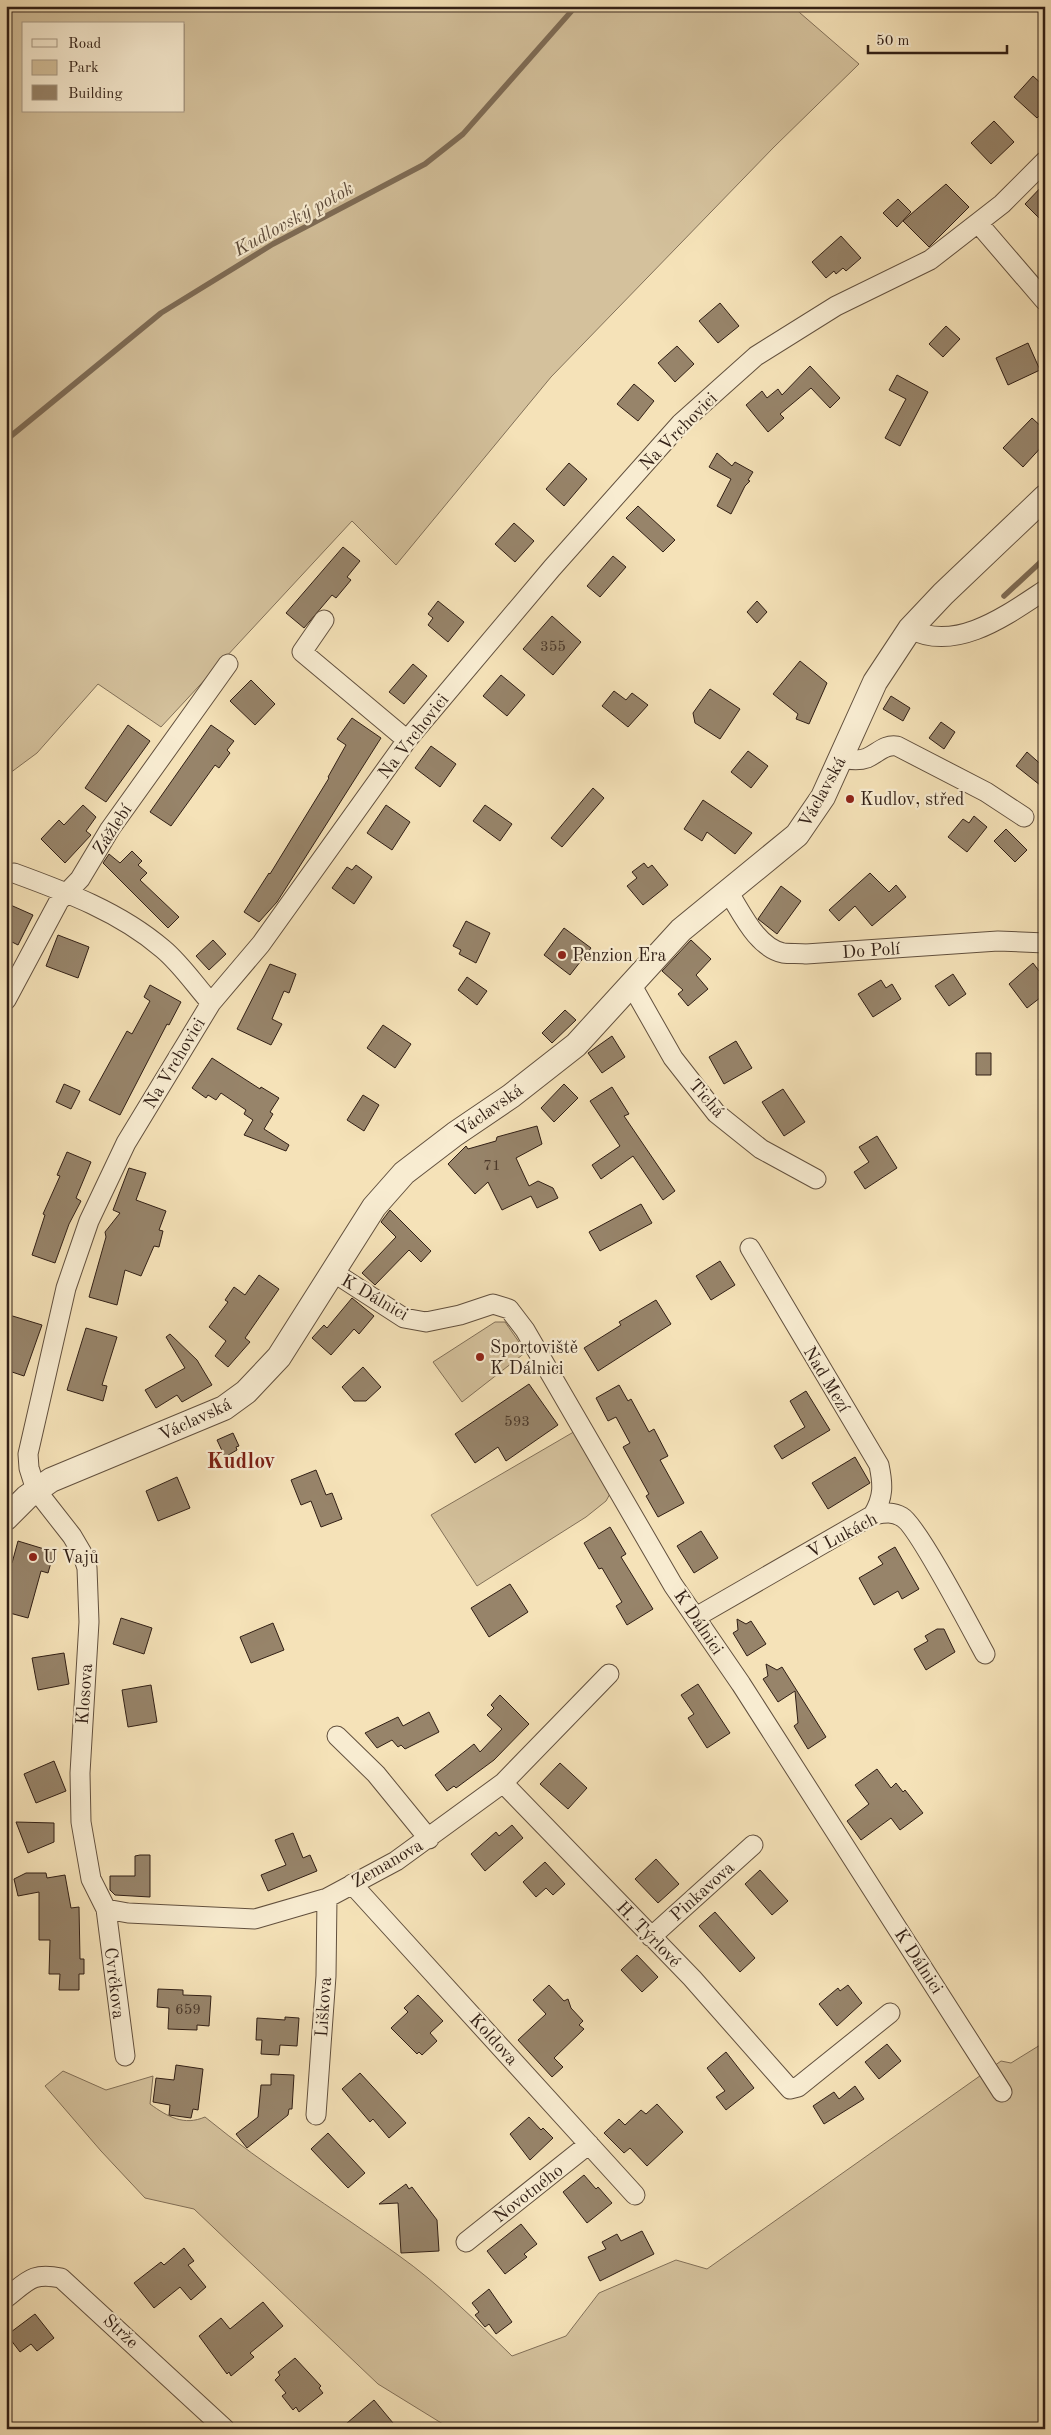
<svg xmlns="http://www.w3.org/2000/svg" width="1051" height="2435" viewBox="0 0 1051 2435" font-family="'Old Standard TT',serif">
<rect width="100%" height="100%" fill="#f5e2b8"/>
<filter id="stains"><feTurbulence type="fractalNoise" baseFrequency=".004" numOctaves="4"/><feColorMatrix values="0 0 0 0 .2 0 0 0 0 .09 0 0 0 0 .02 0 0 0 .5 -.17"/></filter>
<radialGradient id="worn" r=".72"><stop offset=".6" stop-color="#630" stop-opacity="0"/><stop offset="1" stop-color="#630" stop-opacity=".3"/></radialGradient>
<path fill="#d4c19c" stroke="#827058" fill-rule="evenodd" d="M6,6H792L859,64L774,147L551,377L396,565L352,521L161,727L98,684L37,753L6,776ZM24,24H184V111H24Z
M495,1322H505L526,1352L462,1402L433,1362Z
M577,1430L611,1492L606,1501L586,1517L477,1586L431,1515Z
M1045,2042V2429H451L378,2384L194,2209L145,2198L101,2151L45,2086L63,2071L106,2090L153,2076L150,2104C168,2117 184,2126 205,2117C266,2167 333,2208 398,2255C439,2284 476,2321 512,2356L566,2336L599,2293L676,2260L707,2269L1001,2061L1011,2063Z"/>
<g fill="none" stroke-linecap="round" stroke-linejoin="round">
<path stroke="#7e6c56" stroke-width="5.5" d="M6,440L161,313L273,244L425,164L463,134L576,6
M1004,596L1045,558"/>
</g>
<path fill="#97846a" stroke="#311f15" d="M1033,76L1045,87V110L1037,118L1014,97Z
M994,121L1014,142L991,164L971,143Z
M1045,183V224L1025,204Z
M946,184L969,207L929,247L903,221Z
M898,199L911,212L897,227L883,213Z
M841,236L861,258L846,271L843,268L836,274L834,271L826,278L812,262Z
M720,303L739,326L718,343L699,321Z
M946,326L960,339L943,357L929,344Z
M1028,343L1040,370L1008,385L996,358Z
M677,346L694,364L675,382L658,363Z
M810,366L840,398L830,408L811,388L780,414L784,418L768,432L746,405L762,391L767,398L778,389L782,395Z
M897,375L928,392L900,446L885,438L906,399L889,390Z
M634,384L654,401L638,421L617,404Z
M1032,418L1045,430V443L1023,467L1003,448Z
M717,453L732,466L735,462L753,472L748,480L750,481L745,486L731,514L717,506L731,479L709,467Z
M569,463L587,479L564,506L546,489Z
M638,506L675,540L663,552L626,518Z
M514,523L534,541L515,562L495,544Z
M343,547L360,561L347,577L351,580L336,598L332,595L304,628L286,613Z
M613,556L626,567L600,597L587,586Z
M438,601L464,622L448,642L428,625L433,618L428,614Z
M757,601L767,612L757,623L747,612Z
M552,616L581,642L553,675L523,649Z
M800,661L827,683L809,724L796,719L798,714L773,694Z
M413,664L427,676L404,704L389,692Z
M501,675L525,695L507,716L483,696Z
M251,680L275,704L255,725L230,701Z
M710,689L740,709L720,739L695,723L693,713Z
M614,691L626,700L632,693L648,705L628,727L602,706Z
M891,696L910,708L903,721L883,709Z
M352,718L381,738L277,902L259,922L244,912L269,873L270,874L329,778L328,777L346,745L337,739Z
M941,722L955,732L944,749L929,738Z
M128,725L150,741L106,802L85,788Z
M211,725L234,741L227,750L230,753L219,768L215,765L171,826L150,812Z
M431,746L456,764L440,787L415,768Z
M748,751L768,766L751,788L731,772Z
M1027,752L1045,768V789L1016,766Z
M593,788L604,798L562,847L551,838Z
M703,800L752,833L735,854L707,832L702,841L684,829Z
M83,805L96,817L86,831L91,835L65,863L41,839L59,820L64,825Z
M386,805L410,822L392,850L367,833Z
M485,805L512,824L500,841L473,821Z
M974,816L987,827L967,852L948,837L963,819L969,823Z
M1006,829L1027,850L1015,862L994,841Z
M132,851L142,861L138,865L147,873L140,880L179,917L168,928L103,863L109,854L120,863Z
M644,863L648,868L652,865L668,885L643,905L627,886L637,878L632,872Z
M356,865L372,877L354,904L332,888L347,867L352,870Z
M870,873L889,892L896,885L906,897L872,926L855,906L839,921L829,910Z
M781,886L801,901L777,934L758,919Z
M6,903L33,915L18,945L6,939Z
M466,921L490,933L476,963L459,954L461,950L453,946Z
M564,928L591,948L570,975L544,955Z
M58,935L89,947L78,978L46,966Z
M213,940L226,954L209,970L196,956Z
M691,940L711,959L696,975L708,989L688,1006L678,994L683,990L662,971Z
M1033,963L1045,979V994L1027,1008L1009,984Z
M270,964L296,974L289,993L284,991L272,1019L282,1024L271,1045L237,1029Z
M953,974L966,994L949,1006L935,986Z
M467,977L487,991L477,1005L458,990Z
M881,980L886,988L892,984L901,999L873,1017L858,994Z
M150,985L181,1002L169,1025L167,1024L120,1115L89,1100L127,1031L132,1034L150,1001L144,997Z
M565,1010L576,1020L552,1043L542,1033Z
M383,1025L411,1044L395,1068L367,1048Z
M612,1036L625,1057L602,1073L588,1053Z
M736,1041L752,1068L724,1084L709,1057Z
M976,1053H991V1075H976Z
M212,1058L260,1089L261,1087L279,1098L270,1112L273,1114L264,1129L289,1145L286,1151L244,1135L253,1120L244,1114L246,1110L221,1093L216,1100L208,1095L206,1098L192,1088Z
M64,1084L80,1091L71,1109L56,1102Z
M564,1084L578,1098L554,1122L541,1108Z
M612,1087L629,1114L624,1116L675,1191L663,1200L633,1156L601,1179L592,1165L620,1146L590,1101Z
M783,1089L805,1122L784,1136L762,1102Z
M363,1095L379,1105L364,1131L347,1120Z
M537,1126L542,1144L516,1158L529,1186L538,1181L553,1188L558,1198L537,1208L531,1196L502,1210L488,1182L475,1194L448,1164L466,1146L468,1149L496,1141L497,1137Z
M877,1136L897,1168L865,1189L854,1172L869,1162L859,1147Z
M67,1152L91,1162L76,1198L81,1201L69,1224L55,1263L32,1255L45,1215L43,1214L60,1176L57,1175Z
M129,1168L146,1173L136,1200L166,1211L159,1230L163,1231L159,1247L154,1246L141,1276L125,1270L117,1305L89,1297L106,1237L105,1232L120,1213L113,1210Z
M641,1204L652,1223L600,1251L589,1232Z
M390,1210L431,1251L421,1262L409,1250L375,1285L362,1273L396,1237L381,1222Z
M720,1261L735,1285L711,1300L696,1276Z
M259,1275L279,1289L245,1338L250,1342L228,1367L215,1356L226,1341L209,1327L228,1302L225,1300L234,1287L245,1295Z
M352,1298L374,1316L359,1334L354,1329L331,1355L312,1338L324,1325L327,1328Z
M656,1300L671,1324L598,1371L584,1348L621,1325L619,1322Z
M6,1314L42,1325L24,1376L6,1370Z
M86,1328L117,1337L102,1385L107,1386L103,1401L67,1390Z
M170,1334L197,1360L212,1385L182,1402L177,1395L156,1408L145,1390L185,1368L166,1337Z
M363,1367L381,1387L366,1401H354L342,1387Z
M529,1384L558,1425L506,1461L498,1447L475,1463L455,1434Z
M619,1385L628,1401L631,1399L649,1432L654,1429L668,1456L660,1460L684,1503L658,1517L646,1496L649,1494L623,1447L630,1443L616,1417L608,1421L596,1398Z
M806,1391L830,1430L782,1459L774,1446L805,1427L790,1401Z
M233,1433L239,1446L236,1447L237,1450L225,1457L217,1440Z
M855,1457L870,1483L828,1509L812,1483Z
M316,1470L326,1495L332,1493L342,1519L321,1527L311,1501L301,1505L291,1480Z
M177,1477L190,1508L158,1521L146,1491Z
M610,1527L626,1554L621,1557L653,1609L627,1625L616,1606L622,1602L602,1568L599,1569L584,1543Z
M701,1531L718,1558L694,1573L677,1546Z
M18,1541L54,1552L48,1573L41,1571L28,1618L6,1612V1561L12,1563Z
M895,1547L919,1589L902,1599L898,1591L874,1605L859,1578L883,1564L878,1557Z
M510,1584L528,1612L489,1637L471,1608Z
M121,1618L152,1628L144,1654L113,1644Z
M737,1619L746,1624L751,1621L766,1644L747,1656L733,1633L738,1630Z
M273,1623L284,1650L251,1663L240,1637Z
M937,1629H944L955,1652L926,1670L914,1649L928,1641L925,1636Z
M64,1653L69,1684L38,1690L32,1658Z
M766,1664L777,1670L782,1667L826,1737L808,1749L794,1726L798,1723L795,1691L778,1702L763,1679L768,1676Z
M698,1684L730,1733L707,1748L688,1718L694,1714L681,1695Z
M151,1685L157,1722L128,1727L122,1690Z
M500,1695L529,1724L494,1760L456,1788L454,1786L447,1791L435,1775L474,1744L480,1752L502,1729L487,1715L494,1708L491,1705Z
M429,1712L439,1732L405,1749L401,1745L398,1747L392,1740L377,1748L365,1733L398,1717L403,1726Z
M54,1761L66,1791L36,1803L24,1774Z
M560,1763L587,1788L568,1809L540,1784Z
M877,1769L891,1788L896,1783L903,1792L905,1790L923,1813L900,1830L891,1818L861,1840L847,1821L869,1804L855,1785Z
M16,1822L54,1823V1842L28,1853Z
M512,1825L523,1838L485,1871L471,1854L496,1832L499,1836Z
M293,1833L303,1858L310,1855L317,1871L268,1891L261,1875L286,1865L275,1840Z
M140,1855H150V1897L115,1895L110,1890V1876H135V1856Z
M656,1859L679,1884L658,1903L635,1879Z
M545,1862L565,1884L553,1895L546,1888L536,1897L523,1882Z
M760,1870L788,1901L772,1915L745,1884Z
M26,1873H46L47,1878L65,1875L71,1908L79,1907L80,1959H84V1974H79V1990H59L60,1974H49L50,1940H39V1892L18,1896L14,1879Z
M715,1912L755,1958L740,1972L699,1926Z
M637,1955L658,1977L642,1992L621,1970Z
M549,1985L564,2001L568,1999L571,2008L583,2021L579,2025L584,2029L554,2058L563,2067L552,2077L518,2040L546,2014L533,2000Z
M848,1985L862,2003L837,2026L819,2004L838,1988L840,1991Z
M158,1989L183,1990V1995L211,1996L209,2026L197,2025V2030L168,2029L169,2008L157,2007Z
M418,1995L443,2021L430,2033L437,2041L422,2055L419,2052L417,2054L391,2028L408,2012L404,2008Z
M285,2017L299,2018L297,2046L280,2045L279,2055L261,2054L262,2040H256L257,2018L285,2020Z
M887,2044L901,2061L879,2079L865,2062Z
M726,2052L754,2088L726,2110L716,2097L725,2091L707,2068Z
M176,2065L203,2069L198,2110L193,2109L191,2118L169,2115L170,2105L153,2102L156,2078L174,2080Z
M360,2073L406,2123L389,2138L373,2119L370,2122L342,2089Z
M271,2074L294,2075L292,2109H289L288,2115L247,2148L236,2134L258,2117L261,2085H271Z
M855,2086L864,2099L824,2124L813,2106L834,2092L839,2099Z
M657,2104L683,2132L647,2166L630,2148L624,2153L604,2133L619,2119L625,2125L641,2110L646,2114Z
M529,2117L541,2130L543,2128L553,2138L530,2160L510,2134Z
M328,2133L365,2173L348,2188L311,2149Z
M584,2175L596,2189L598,2187L612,2203L587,2223L563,2192Z
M406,2184L409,2189L412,2187L437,2220L439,2251L401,2253L398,2203L379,2204Z
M521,2224L537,2244L524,2254L527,2257L505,2274L487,2251Z
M642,2231L654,2254L600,2281L588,2257L606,2249L602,2242L617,2234L621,2241Z
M184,2248L194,2261L188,2265L206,2287L191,2300L180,2287L154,2308L134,2283L161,2262L164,2265Z
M489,2289L512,2322L496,2334L489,2324L485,2327L475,2315L479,2312L472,2303Z
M263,2302L283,2326L250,2353L254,2357L231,2376L229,2372L227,2374L199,2336L221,2318L230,2329Z
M35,2314L54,2338L37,2351L31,2344L20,2352L7,2335Z
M295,2358L321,2386L319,2388L323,2393L299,2412L296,2407L293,2410L282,2396L286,2393L275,2380L280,2375L278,2372Z
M374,2400L398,2429H340Z"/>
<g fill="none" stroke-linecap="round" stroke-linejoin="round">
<g stroke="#62503e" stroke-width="21">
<path id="minor" d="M978,223L1045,301
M324,620L302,652L407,740
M910,629C956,653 1007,615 1045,590
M842,758C850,760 859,761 867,758C878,753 885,744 897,746L986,792L1024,817
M14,873C66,892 120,912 163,949C181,964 195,985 211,1003
M727,890C741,911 756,947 783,953C790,954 799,953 806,954L998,941L1045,943
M631,984L673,1058L716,1113L761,1149L816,1179
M6,1000L59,901L80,879L110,829L228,664
M750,1248L879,1465C883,1484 884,1497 873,1515
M333,1272L404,1318L426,1322L460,1315L493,1304L509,1309L525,1330L673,1585L741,1684L1002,2092
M696,1617L873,1515C884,1513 892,1511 902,1517C917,1525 973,1632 985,1654
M337,1736L376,1774L429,1839
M503,1783L692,1978L790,2089L798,2087L890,2013
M352,1884L635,2195
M106,1909L128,1913L255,1919L327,1898L396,1861L503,1783L609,1674
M651,1937L753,1845
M125,2056L106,1909L91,1879L81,1822L80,1773L89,1622L87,1568L82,1553L72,1536L36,1490L29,1468L28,1454L66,1288L89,1221L126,1143L211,1003L261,944L407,740L552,568L681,423L756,356L836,306L930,260L1002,204L1045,161
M316,2115L326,1976L327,1898
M466,2242L589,2144
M6,2298C28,2281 32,2272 61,2278L225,2429"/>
</g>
<g stroke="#62503e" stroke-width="26">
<path id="tertiary" d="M6,1518L27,1497L51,1480L224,1408L246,1392L279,1357L374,1207L404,1173L455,1134L511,1096L576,1045L681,930L797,835L823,797L875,682L910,629L943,594L1045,497"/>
</g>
<use href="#minor" stroke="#f8ecd1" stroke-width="19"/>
<use href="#tertiary" stroke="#f8ecd1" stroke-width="24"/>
</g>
<g fill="#8f2418" stroke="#f8ecd1" stroke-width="2">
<circle cx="850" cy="799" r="5"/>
<circle cx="562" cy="955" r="5"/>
<circle cx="480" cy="1357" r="5"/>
<circle cx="33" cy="1557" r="5"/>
</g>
<g text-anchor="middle" stroke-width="4.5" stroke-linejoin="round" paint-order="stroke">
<g font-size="15" fill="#4a382a">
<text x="553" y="651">355</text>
<text x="492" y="1170">71</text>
<text x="517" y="1426">593</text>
<text x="188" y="2014">659</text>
</g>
<g font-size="18" fill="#311f15" stroke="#f8ecd1">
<text transform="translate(678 431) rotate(-45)" y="6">Na Vrchovici</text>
<text transform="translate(413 736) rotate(-52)" y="6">Na Vrchovici</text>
<text transform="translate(822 792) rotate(-61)" y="6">Václavská</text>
<text transform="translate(112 829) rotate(-57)" y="6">Zážlebí</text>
<text transform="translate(871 950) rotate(-4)" y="6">Do Polí</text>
<text transform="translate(174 1063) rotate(-59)" y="6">Na Vrchovici</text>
<text transform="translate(707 1098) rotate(49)" y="6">Tichá</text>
<text transform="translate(489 1110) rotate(-35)" y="6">Václavská</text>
<text transform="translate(375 1297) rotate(30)" y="6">K Dálnici</text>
<text transform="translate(827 1379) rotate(59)" y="6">Nad Mezí</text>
<text transform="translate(195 1419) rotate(-25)" y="6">Václavská</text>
<text transform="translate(842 1535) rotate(-28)" y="6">V Lukách</text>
<text transform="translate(699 1622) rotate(56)" y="6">K Dálnici</text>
<text transform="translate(84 1694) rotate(-86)" y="6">Klosova</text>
<text transform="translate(387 1863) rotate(-30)" y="6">Zemanova</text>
<text transform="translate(702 1891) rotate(-42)" y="6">Pinkavova</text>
<text transform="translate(649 1934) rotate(46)" y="6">H. Týrlové</text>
<text transform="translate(919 1961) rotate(57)" y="6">K Dálnici</text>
<text transform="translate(115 1983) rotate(83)" y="6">Cvrčkova</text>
<text transform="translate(323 2007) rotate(-86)" y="6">Liškova</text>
<text transform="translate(494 2039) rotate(48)" y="6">Koldova</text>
<text transform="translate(528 2193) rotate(-38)" y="6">Novotného</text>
<text transform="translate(121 2331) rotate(43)" y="6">Strže</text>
</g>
<g font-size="18" fill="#311f15" stroke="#f8ecd1" text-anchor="start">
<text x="860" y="805">Kudlov, střed</text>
<text x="572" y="961">Penzion Era</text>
<text x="490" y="1353">Sportoviště<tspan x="490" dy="21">K Dálnici</tspan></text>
<text x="43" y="1563">U Vajů</text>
</g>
<g font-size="19" font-style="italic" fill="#5e4c3b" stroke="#f8ecd1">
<text transform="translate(293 218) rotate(-29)" y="7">Kudlovský potok</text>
</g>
<g font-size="22" font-weight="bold" fill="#7a1f14" stroke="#f8ecd1">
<text x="241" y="1468">Kudlov</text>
</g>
</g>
<rect width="1051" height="2435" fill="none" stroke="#f5e2b8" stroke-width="25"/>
<rect x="8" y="8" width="1036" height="2420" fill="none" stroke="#311f15" stroke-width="2.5"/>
<rect x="12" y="12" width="1026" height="2410" fill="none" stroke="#311f15"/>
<rect x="22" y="22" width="162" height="90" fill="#f8ecd1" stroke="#a89a86"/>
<rect x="32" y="39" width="25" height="8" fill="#f8ecd1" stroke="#a89a86"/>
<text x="68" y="48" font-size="15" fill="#311f15">Road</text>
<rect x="32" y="60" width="25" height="15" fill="#d4c19c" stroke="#a89a86"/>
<text x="68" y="72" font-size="15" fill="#311f15">Park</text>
<rect x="32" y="85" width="25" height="15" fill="#97846a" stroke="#a89a86"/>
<text x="68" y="98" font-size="15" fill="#311f15">Building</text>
<path d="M868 45v8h139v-8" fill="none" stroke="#311f15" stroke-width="2.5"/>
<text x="876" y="45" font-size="15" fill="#311f15" stroke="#f8ecd1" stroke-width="4" paint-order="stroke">50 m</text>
<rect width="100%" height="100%" filter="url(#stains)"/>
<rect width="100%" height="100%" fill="url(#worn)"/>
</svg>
